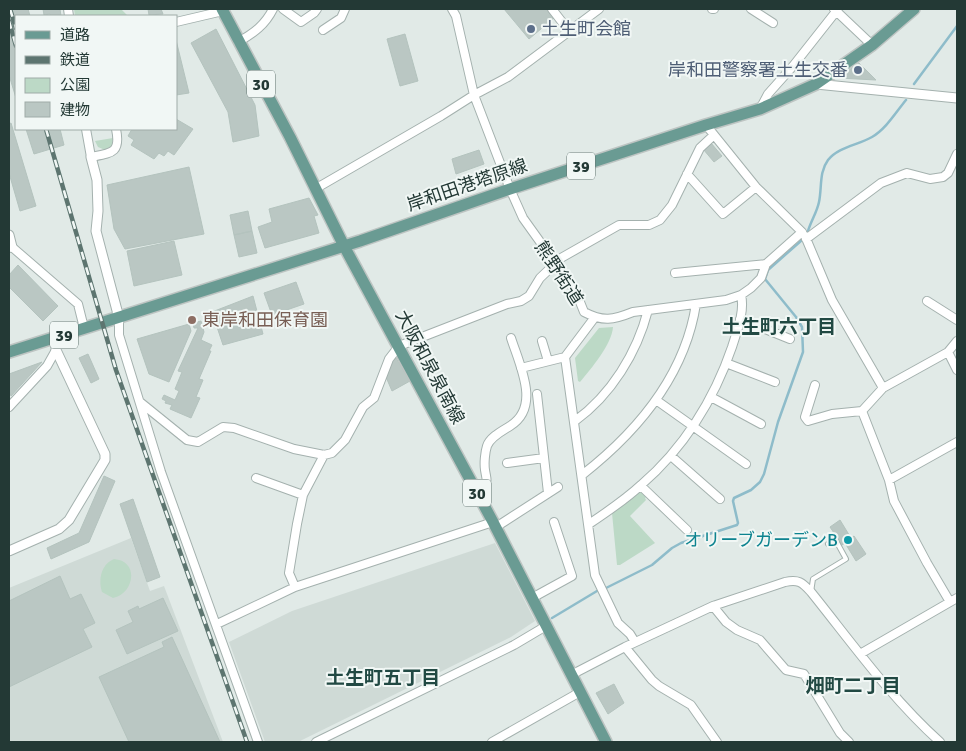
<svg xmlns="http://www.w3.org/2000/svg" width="966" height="751" viewBox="0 0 966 751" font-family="Signika,'Noto Sans JP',sans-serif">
<rect width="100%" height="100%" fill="#e1eae7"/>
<path fill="#cfdad6" d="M131,538L150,591L164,586L223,742H9V588Z
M495,543L535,621L511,637L298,742H265L229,642L292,611Z"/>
<path fill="#bcd9c6" d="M74,9H121L128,16H75Z
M113,138L112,146L105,150L98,147L95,141Z
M613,327C612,344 591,369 580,382L578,381L575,358L599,328Z
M640,492H644L648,495L645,498L646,500L630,516L655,543L620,565H617L612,513Z
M114,559C140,561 134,594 113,598L102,592C98,580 101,564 114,559Z"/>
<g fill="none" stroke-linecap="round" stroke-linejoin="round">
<path stroke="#8ebcca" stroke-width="2.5" d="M914,84L957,26
M808,231C811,221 817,212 819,202C822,188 819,172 828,160C838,147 858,145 872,137C886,129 896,112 906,100
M606,588L652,565L672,548L681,543L737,525L738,523L733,501L734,498L751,490L760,482L764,474L778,422L803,352L802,327L796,317L765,279L768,270L802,240
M552,618L597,591"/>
</g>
<path fill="#bac7c3" stroke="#b4c3be" d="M9,9H28L30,16H16V98L9,75Z
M43,9H60L61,16H50V14L44,15Z
M148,9H161L163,14L149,15Z
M504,9H546L554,18L529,39Z
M216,29L255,105L259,136L233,142L228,112L191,43Z
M405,34L418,81L400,86L387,39Z
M176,40L189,93L176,95Z
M859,63L876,80L838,78Z
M176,119L193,129L174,155L168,151L164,156L159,153L154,159L131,145L134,140L128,136L132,129H176Z
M11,123L36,206L20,211L9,173V124Z
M26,129H60L64,145L34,154Z
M711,143L722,156L714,162L703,149Z
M479,150L484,164L456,174L452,159Z
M189,167L204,234L125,249L114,229L107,185Z
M309,198L318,215L314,216L319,233L265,248L258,227L272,222L269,209Z
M248,211L252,231L234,235L230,215Z
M252,231L257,253L239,257L234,235Z
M174,241L182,275L134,286L127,251Z
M18,265L58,306L43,321L9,287V275Z
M296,282L304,304L272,315L264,293Z
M253,296L263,334L223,345L212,312Z
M201,321L204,332L201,340L212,345L209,351H211L199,379L203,380L196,397L200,398L191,418L170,409L172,405L165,403L166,401L162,399L164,395L175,400L179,391L175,389L182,372L178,371L198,328H194L193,323Z
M189,324L191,331L169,382L149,374L137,339Z
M88,354L99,379L91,383L79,358Z
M396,358L410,381L392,391L386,377L391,362Z
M42,362L11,396L9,391V374Z
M104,476L115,481L89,542L51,559L47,548L79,533Z
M133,499L160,577L147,582L120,504Z
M840,520L851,538L854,536L866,554L856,561L845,543L842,545L830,527Z
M60,576L70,599L81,594L95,623L83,629L92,647L9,687V601Z
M163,598L178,631L127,654L116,630L133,622L128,611L138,606L139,609Z
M172,637L220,742H129L99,677L164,647L162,642Z
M614,684L624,703L608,714L596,693Z"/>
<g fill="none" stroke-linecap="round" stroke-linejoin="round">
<g stroke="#a4b1ae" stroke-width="6">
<path id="service" d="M811,592L813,579L846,559L835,539L828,544"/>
</g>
<g stroke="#a4b1ae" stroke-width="10">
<path id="minor" d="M68,9L69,16
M283,9L301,22L314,13L317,9
M452,9L456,16L474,95L510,189L523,218L576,292L584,312C603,322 613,320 633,312L726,300L741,295L751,288L761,278L766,264L802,232L756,187L706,125
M552,9L569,31
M712,9H714
M751,9L773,23
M834,9L872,45
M176,22L223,11
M323,30L341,18L345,9
M238,42C254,33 265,25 273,9
M760,109L768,94L793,66L838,9
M86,129L91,157C112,153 121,153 116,129
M687,174L723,214L756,187
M315,189L441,116L474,95L508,77L599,9
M805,236L832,300L883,388
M806,239L881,183L907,173L930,179L943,177L948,173L957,154
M9,248L12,247L78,304L84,328
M675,273L766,264
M927,301L957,320
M595,317L565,357L595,575L618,623L630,634L635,642
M119,318V335L161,472L258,742
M740,319L790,339
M542,341L548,361
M948,352L957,370
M726,363L775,382
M521,368L565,357
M815,385L805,417L808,421L832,414L862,411
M537,394L548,493
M711,397L761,424
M656,400L746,464
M140,402L187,440L198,442L223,427L234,428L294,449L324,455L332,453L345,440L363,407L374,398L389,359L399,346L507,304L521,301L529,296L540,278L561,258L619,225H649L660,220L672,205L700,148L714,135
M9,407L47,366L56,350L54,338
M575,421C611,395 637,353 648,310
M671,456L720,499
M507,463L544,458
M582,475C637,432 685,375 696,304
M256,478L303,495
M889,480L957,442
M641,486L687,530
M476,490C490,483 487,483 485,470C484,463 485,452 487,446C490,437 502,431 510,426C541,407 520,366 511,338
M589,524C607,512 625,500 641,485C683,449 714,400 732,347C737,331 745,311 741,295
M496,527L558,487
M295,587L289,573L297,524L303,495L324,455
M532,598L572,576L554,522
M950,602L927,563L894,501L889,480L862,411L883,388L948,352L957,341
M713,606L726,622L737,630L760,640L786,670L804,674L840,733L849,742
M217,624L295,587L493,522
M625,647L652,680L659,686L691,705L717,742
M860,654L957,598
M571,675L625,647L713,606L785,582C798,579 802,582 811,592C852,643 891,698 940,742
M316,742L514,645L546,626
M492,742L580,692"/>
</g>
<g stroke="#a4b1ae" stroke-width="11">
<path id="tertiary" d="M816,84L957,98
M91,157L97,180L98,211L96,231L119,318
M9,235L12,247
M9,551L59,529L69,520L105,460V454L56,350"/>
</g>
<g stroke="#bdc4c2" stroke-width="14">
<path id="primary" d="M222,9L290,137L344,246L493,522L606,742
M9,352L360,241L510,189L706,125L760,109L816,84L872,45L914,9"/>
</g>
<use href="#service" stroke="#fff" stroke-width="4"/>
<use href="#minor" stroke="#fff" stroke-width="8"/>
<use href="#tertiary" stroke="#fff" stroke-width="9"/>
<use href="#primary" stroke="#6a9b93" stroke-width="11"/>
<g stroke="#5d7570" stroke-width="4.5">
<path id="rail" d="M10,9L16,28
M9,21L16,46
M46,129L116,370L247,742"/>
</g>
<use href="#rail" stroke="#f1f7f5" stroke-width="2.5" stroke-dasharray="8" stroke-linecap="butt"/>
</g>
<g fill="#5c6f8a" stroke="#f1f7f5" stroke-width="2">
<circle cx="531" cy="29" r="5"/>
<circle cx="858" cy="70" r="5"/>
</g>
<circle fill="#8d6e63" stroke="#f1f7f5" stroke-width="2" cx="192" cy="320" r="5"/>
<circle fill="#0f9aa8" stroke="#f1f7f5" stroke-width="2" cx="848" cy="540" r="5"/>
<g text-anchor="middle" stroke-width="4" stroke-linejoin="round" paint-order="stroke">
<g fill="#f1f7f5" stroke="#61726f" stroke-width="1">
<rect x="247" y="70.5" width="28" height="27" rx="4"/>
<rect x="567" y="152.5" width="28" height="27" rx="4"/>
<rect x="50" y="321.5" width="28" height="27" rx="4"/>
<rect x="463" y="479.5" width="28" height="27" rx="4"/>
</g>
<g font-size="16" font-weight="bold" fill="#233935">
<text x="261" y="90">30</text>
<text x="581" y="172">39</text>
<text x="64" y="341">39</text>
<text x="477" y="499">30</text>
</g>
<g font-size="18" fill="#4e5e75" stroke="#f1f7f5" text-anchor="start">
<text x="541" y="35">土生町会館</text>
<text x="848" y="76" text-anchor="end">岸和田警察署土生交番</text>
</g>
<g font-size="18" fill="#233935" stroke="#f1f7f5">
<text transform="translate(467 185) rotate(-19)" y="6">岸和田港塔原線</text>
<text transform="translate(559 273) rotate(57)" y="6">熊野街道</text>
<text transform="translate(430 367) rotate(62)" y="6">大阪和泉泉南線</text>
</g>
<g font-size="18" fill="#785e54" stroke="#f1f7f5" text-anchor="start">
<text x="202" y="326">東岸和田保育園</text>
</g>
<g font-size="18" fill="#0d838f" stroke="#f1f7f5" text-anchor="end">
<text x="838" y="546">オリーブガーデンB</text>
</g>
<g font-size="19" font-weight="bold" fill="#214943" stroke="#f1f7f5">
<text x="779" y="333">土生町六丁目</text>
<text x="383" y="684">土生町五丁目</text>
<text x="853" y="692">畑町二丁目</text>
</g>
</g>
<rect width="966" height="751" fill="none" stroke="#233935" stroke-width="20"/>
<rect x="15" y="15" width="162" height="115" fill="#f1f7f5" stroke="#9faba8"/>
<rect x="25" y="31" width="25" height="8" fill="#6a9b93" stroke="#9faba8"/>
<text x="60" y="40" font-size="15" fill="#233935">道路</text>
<rect x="25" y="56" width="25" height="8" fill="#5d7570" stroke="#9faba8"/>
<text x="60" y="65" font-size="15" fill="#233935">鉄道</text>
<rect x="25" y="78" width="25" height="15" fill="#bcd9c6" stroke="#9faba8"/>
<text x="60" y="90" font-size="15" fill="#233935">公園</text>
<rect x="25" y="102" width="25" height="15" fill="#bac7c3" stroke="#9faba8"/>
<text x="60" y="115" font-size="15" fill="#233935">建物</text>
</svg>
